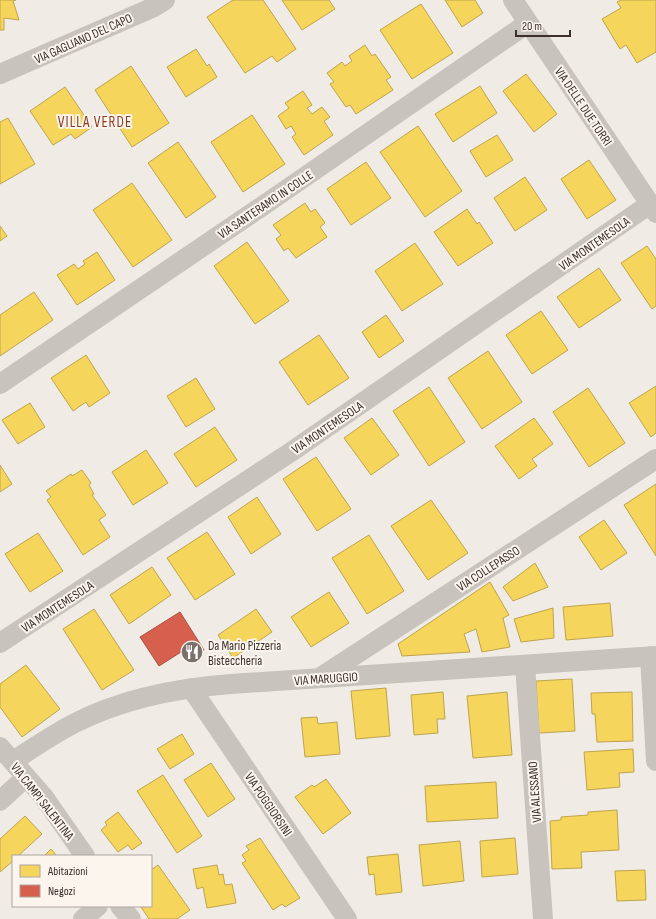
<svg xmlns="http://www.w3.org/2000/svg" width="656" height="919" viewBox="0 0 656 919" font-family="'Sofia Sans Condensed',sans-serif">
<rect width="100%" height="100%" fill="#f0ebe5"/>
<path fill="#f6d55c" stroke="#bea44d" d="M0,0H16L13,1L19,20L4,18V30H0Z
M233,0H263L296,49L277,62L272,56L245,73L207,17Z
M282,0H329L335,9L302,30Z
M445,0H475L483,13L462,27Z
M621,0H656V52L637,63L626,45L620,49L602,19L621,8L617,2Z
M421,4L453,53L412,79L380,30Z
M365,45L372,56L375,54L391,77L386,80L393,90L356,114L350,105L346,107L330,84L334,82L327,73L342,62L345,66L352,61L349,56Z
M196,49L207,66L209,64L217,77L186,97L167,67Z
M131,66L169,123L132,147L95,90Z
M526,74L557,114L534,132L503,91Z
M480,86L497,113L453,142L435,114Z
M65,87L92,127L75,139L71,134L53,145L30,111Z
M303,91L312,105L307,108L312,114L322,107L330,117L324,121L333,135L304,155L292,137L296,134L291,126L286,129L278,116L289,108L285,103Z
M252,115L285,164L243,192L211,142Z
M8,118L35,164L0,184V122Z
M418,126L462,191L425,217L380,152Z
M497,135L513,160L486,177L470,151Z
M178,142L216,197L186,218L148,163Z
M589,160L616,200L587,219L561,179Z
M366,162L391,198L351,225L327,189Z
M525,177L547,210L515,231L494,198Z
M132,183L172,240L133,267L93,210Z
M305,203L311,212L315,209L325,223L320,227L327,237L296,258L288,248L284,251L276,239L281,235L273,225Z
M467,209L477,224L479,222L493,243L458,266L434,232Z
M0,226L7,236L0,241Z
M247,242L289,301L255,324L214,266Z
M415,243L443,284L402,311L375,271Z
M647,246L656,259V306L652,309L621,263Z
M97,252L115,280L77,305L57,275L74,264L78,269L85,264L83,261Z
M599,268L621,300L579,328L557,297Z
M34,292L53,320L0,356V315Z
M541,311L568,350L532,374L506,335Z
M386,315L404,341L379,358L362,332Z
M319,335L349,378L308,405L279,362Z
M488,351L522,402L482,429L448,378Z
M86,355L110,393L89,407L86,402L73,411L51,378Z
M196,378L215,409L186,427L167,396Z
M656,386V433L651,437L629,403Z
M429,387L465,442L429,466L393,411Z
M588,388L625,443L589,467L553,412Z
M30,403L45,427L18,444L2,420Z
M372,418L399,455L371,475L344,438Z
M534,418L553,444L532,459L537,466L519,479L495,446Z
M215,427L237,460L196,487L174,454Z
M146,450L168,483L133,505L112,472Z
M316,457L351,509L317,531L283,479Z
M0,465L12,484L0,492Z
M82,470L91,483L89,485L94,494L92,495L106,515L99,520L110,537L83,555L47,500L51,497L46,491L71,474L72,476Z
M656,484V556L624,505Z
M257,497L281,534L251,554L228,517Z
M431,500L468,553L428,580L391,526Z
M604,520L627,553L601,570L579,537Z
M207,532L235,574L195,600L167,558Z
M38,533L63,571L30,592L5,554Z
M369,535L404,591L367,614L332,558Z
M535,563L548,587L513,601L503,587Z
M152,567L171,595L129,624L110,595Z
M490,582L509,615L503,618L510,647L482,652L476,629L464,634L470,652L402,656L398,644Z
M329,592L349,623L311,647L291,617Z
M610,603L613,636L566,640L563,607Z
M553,608L554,638L521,642L514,619Z
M94,609L134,670L102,690L63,629Z
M256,609L272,632L233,658L218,635Z
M26,665L60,709L22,737L0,707V684Z
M572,679L575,731L539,733L536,681Z
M386,688L390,736L356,739L351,691Z
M443,692L445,719H437L438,733L414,735L411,695Z
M507,692L512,755L473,758L467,696Z
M632,692L633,741L597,742L595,714H592L591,693Z
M317,717L318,724L337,722L340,754L305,757L301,718Z
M182,734L194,754L170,769L157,749Z
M633,749L634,772L619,773L620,787L587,790L584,752Z
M211,763L235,799L208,817L184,780Z
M163,775L202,836L177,853L137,791Z
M326,779L351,813L323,834L295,797L312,785L314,787Z
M496,782L498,818L427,822L425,786Z
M617,810L619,850L581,852L582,868L552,869L550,821L561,820V817L588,815V812Z
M118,812L142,843L132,850L128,845L118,852L101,830L107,825L105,822Z
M25,816L42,834L18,856H13V861L0,872V839Z
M260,838L300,898L285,907L282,904L273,910L242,863L246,861L242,855L249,850L246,846Z
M515,838L518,874L482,877L480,841Z
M460,841L464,881L423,886L419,845Z
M51,849L57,856H44Z
M398,854L402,892L376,895L374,874L369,875L367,857Z
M158,865L190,910L177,919H149L141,907L151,906V870Z
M217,865L219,875L223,874L225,885L232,884L236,903L207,908L203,887L197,889L193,869Z
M645,870L646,900L617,901L615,871Z"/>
<path fill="#d6604d" stroke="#a85243" d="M180,612L204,650L187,660L181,652L159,666L140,637Z"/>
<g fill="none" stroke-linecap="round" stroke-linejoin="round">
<path stroke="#c9c3be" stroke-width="20" d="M513,0L656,213
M0,74L154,7L165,0
M0,384L264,205L528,23
M0,643L291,452L650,204
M650,656L656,761
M525,665L543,919
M321,677L656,459
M191,688L347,919
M0,747L43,796L85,856
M13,761C33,748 52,735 73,724C121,699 177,688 231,684L656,656
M0,801L26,777
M120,906L131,919
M83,919L98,906"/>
</g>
<defs>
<g id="restaurant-disc" transform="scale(1.15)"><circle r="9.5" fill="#7a716c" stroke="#fbf5ee"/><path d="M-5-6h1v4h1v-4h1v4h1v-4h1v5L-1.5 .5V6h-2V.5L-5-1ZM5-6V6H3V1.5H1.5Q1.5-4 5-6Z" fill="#fff"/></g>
</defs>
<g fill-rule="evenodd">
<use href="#restaurant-disc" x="192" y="652"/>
</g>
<g text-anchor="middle" stroke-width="4" stroke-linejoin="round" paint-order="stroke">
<g font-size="13" fill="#3b302b" stroke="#fbf5ee">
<text transform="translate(83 38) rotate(-24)" y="5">VIA GAGLIANO DEL CAPO</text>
<text transform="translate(584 106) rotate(56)" y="5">VIA DELLE DUE TORRI</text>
<text transform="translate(265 204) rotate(-34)" y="5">VIA SANTERAMO IN COLLE</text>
<text transform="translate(594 243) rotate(-35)" y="5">VIA MONTEMESOLA</text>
<text transform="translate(327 427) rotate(-34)" y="5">VIA MONTEMESOLA</text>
<text transform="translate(488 568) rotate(-33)" y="5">VIA COLLEPASSO</text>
<text transform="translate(57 606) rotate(-33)" y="5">VIA MONTEMESOLA</text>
<text transform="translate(326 678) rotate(-4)" y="5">VIA MARUGGIO</text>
<text transform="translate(534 792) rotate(-94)" y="5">VIA ALESSANO</text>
<text transform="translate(43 801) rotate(52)" y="5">VIA CAMPI SALENTINA</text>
<text transform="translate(269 804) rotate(56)" y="5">VIA POGGIORSINI</text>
</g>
<g font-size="13" fill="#3b302b" stroke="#fbf5ee" text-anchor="start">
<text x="208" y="650">Da Mario Pizzeria<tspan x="208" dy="15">Bisteccheria</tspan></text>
</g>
<g font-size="15" letter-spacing="1" fill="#8c3b22" stroke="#fbf5ee">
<text x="95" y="127">VILLA VERDE</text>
</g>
</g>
<rect x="12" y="855" width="140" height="52" fill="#fbf5ee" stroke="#aea6a0"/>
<rect x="20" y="865" width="20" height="12" fill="#f6d55c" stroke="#aea6a0"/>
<text x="48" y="875" font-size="12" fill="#3b302b">Abitazioni</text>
<rect x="20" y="885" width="20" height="12" fill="#d6604d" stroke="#aea6a0"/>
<text x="48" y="895" font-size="12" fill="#3b302b">Negozi</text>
<path d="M516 30v6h54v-6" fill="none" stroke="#3b302b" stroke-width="2"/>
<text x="522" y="30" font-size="12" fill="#3b302b" stroke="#fbf5ee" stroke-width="3" paint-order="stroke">20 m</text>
</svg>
